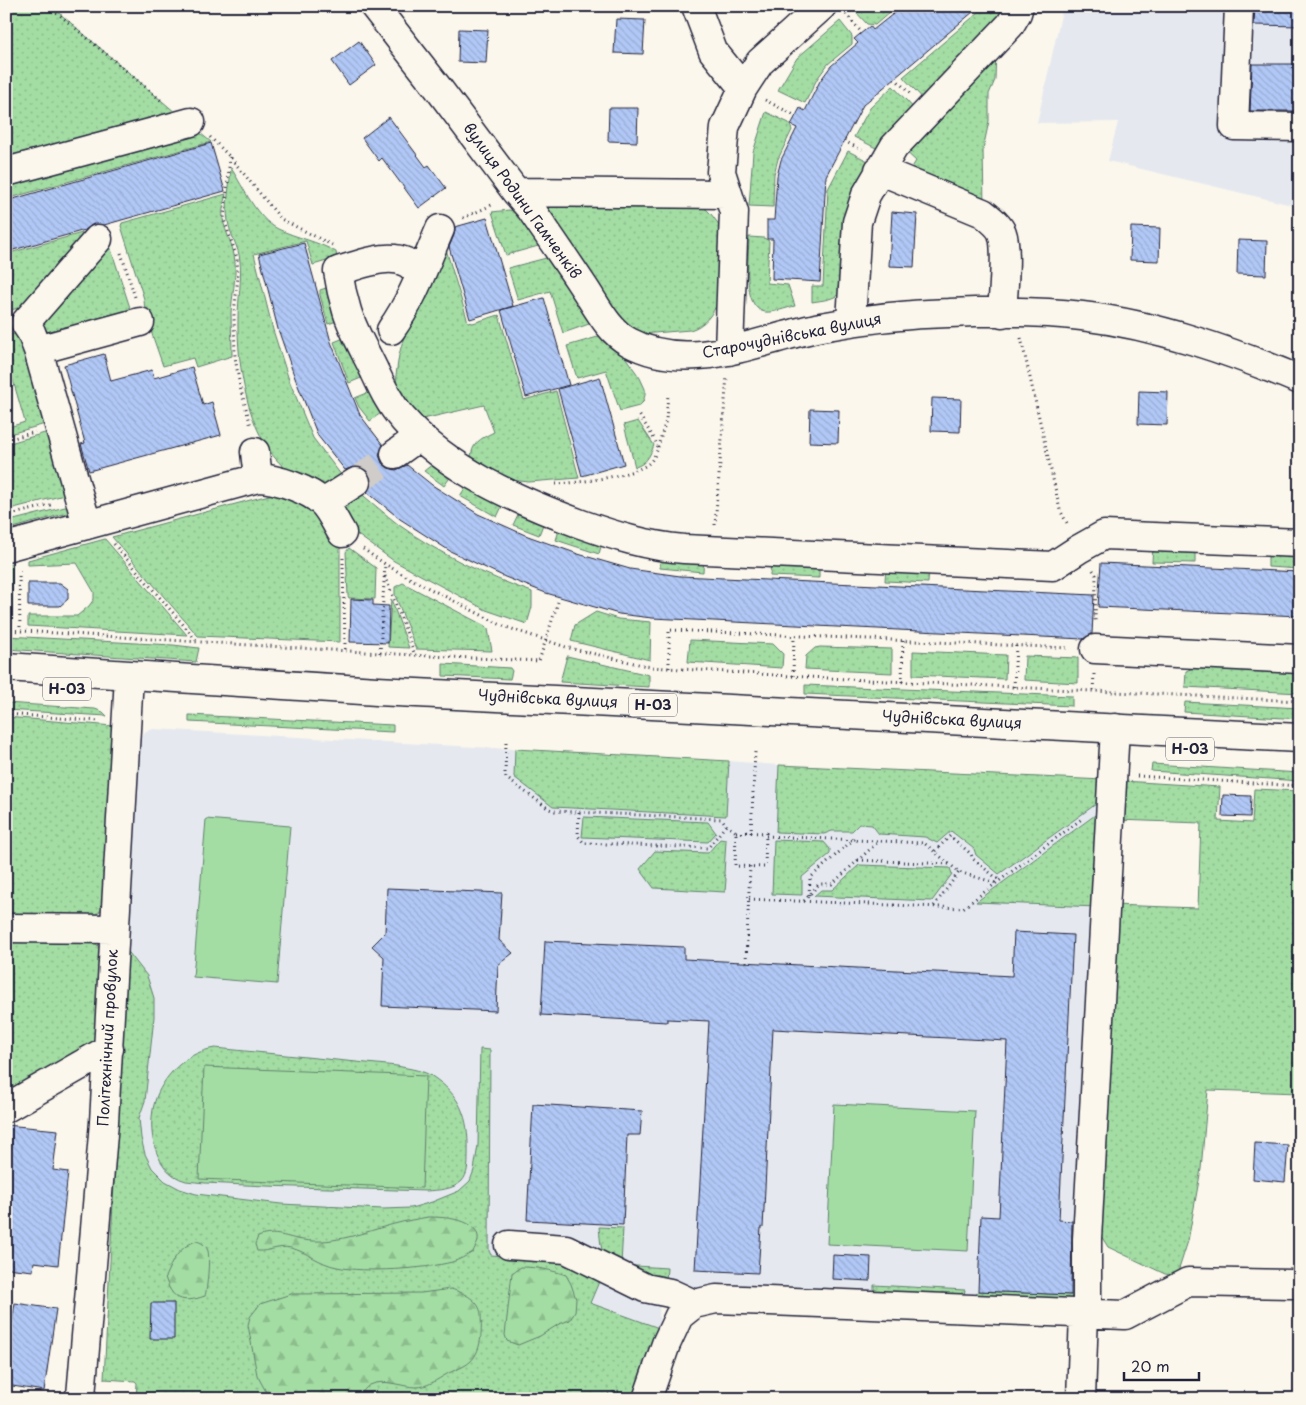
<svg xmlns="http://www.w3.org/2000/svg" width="1306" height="1405" viewBox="0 0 1306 1405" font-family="'Playpen Sans',sans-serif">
<defs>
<pattern id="grass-dots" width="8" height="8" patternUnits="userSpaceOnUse" patternTransform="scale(1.25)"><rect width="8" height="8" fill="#a3dda3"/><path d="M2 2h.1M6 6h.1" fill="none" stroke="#8cbd8d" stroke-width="1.8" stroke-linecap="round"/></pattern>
<pattern id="forest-firs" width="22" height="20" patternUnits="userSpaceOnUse" patternTransform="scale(1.25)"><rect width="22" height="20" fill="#a3dda3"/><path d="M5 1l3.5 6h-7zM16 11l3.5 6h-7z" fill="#8cbd8d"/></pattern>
<pattern id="building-back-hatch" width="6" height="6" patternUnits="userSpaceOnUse" patternTransform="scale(1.25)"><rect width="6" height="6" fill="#b1c8f6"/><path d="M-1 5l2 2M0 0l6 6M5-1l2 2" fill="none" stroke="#98acd4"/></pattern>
</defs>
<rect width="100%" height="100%" fill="#fbf7ec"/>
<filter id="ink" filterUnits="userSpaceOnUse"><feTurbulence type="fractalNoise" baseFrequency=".02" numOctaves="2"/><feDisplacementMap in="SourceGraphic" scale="10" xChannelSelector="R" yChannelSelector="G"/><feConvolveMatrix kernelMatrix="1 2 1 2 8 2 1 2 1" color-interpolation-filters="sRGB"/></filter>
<g filter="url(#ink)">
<path fill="#e5e9ef" d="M1063,6H1300V207L1108,161L1118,122L1037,123Z
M154,729L729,761L779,765L1104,780L1075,1294L1071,1299L702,1291L660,1284L659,1328L136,1399L137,1383L135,1381L104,1379L137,740L146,731Z"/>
<path fill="url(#grass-dots)" stroke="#62806f" d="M6,6H51L176,113L6,157Z
M859,6H897L875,25L867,24L854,10Z
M986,6H1005L1006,21L927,103L903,77Z
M840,21L852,36V44L828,64L817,79L805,103L778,90L797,58Z
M996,49L995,80L989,94V121L983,149L984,207L909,172L916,161L902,148Z
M893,86L918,113L882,151L854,137L870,108Z
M766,112L789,123L792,130L778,159L774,174L773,207L749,206L753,152Z
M194,128L211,142L6,199V180Z
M848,151L872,163L841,292C834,300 823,300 812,302V286H823L828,189Z
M231,168C244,188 256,218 278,229C297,238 317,241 336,252L337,258L313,265L306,241L254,254L273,330L289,380L313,438L345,480L324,487C312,481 296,477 286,469C247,437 237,365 238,318C238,299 242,280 240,261C239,247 230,235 228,221C225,205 230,185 231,168Z
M226,194C216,228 232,232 235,262C236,279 232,296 231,313C231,327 232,341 232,356L196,367L193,358L163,366L145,314L144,299L121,226L122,223Z
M551,205L699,207L706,209L711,214L720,226L718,300C714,314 704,326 690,330L642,334L624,328L547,209Z
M509,210L517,212L542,245L506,255L492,212Z
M93,230L23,307L6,311V254Z
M442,236L468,322L473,323L499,315L524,400L556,391L579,478L529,482L493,478L471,460C471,443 480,439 494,432L484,405L423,419L412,414L397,387L396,375L399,355L407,325Z
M749,237L764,238L769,241L767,283L788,285L795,306C785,308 774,313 765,312C741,308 749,255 749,237Z
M110,246L133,317L54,336L47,331L42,323L98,249Z
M554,256L595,322L563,333L550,291L518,300L508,268Z
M335,285L343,319L328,324L320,295V290Z
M13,334L19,337L49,423L6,435V428L25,422L6,356L8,355L6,347V335Z
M349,336L366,376L349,383L334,342Z
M601,336L616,344L640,378L645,389V395L643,402L639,406L620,411L606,370L577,378L567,346Z
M372,391L381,413L370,421L359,407L355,398Z
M638,421L654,445C650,456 646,464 635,467L624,425Z
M52,431L68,494L6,510V444Z
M438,460L454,472L444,486L424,471Z
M469,482L505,500L497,517L460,496Z
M358,491C371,502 385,514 399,525C439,554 486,576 532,592V607L527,624L486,610L394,561L355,533L345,522L342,504Z
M273,494C301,492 322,522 340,540V642L198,636L112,537Z
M65,507L73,508L71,512L6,530V522Z
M521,508L545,519L539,535L513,525Z
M561,524L603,539L599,554L556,540Z
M105,539L187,635L28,626V616H77L89,606L94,599V592L77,563L28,565V560Z
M1153,544L1195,546V563L1152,562Z
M349,548L376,568L375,599L349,598L348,596L346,552Z
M1268,550L1300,551V569L1268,567Z
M661,552L704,555L703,572L660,568Z
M771,559L819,562V578L770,576Z
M12,564V624L6,623V565Z
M886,565L929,567L928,583L885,581Z
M403,583L485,626L488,629L492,651L416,649L395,595V587Z
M391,599L409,648L388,647Z
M596,612L618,619L651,622L650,660L571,641L575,625Z
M6,636L173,645L199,648L196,662L6,649Z
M690,640L773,644L783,654L782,668L688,662Z
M820,647L892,649V673L805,669L806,656L815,648Z
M913,651L1006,655L1005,679L913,675Z
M567,656L649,675V687L560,682Z
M1025,656L1078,658V683L1024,680Z
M443,664L510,668L512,671L510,679L443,676Z
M1193,668L1300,672V693L1185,687L1186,671Z
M805,685L1072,696V706L805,694Z
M1185,702L1300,708V719L1184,712Z
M6,703L95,709L103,712L107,716L6,710Z
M189,715L393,725V732L189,722Z
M6,717L113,726L105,899L102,909L91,919L6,917Z
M515,749L729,761L726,816L553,807L514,777Z
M1152,764L1300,773V781L1151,771Z
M779,765L1104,780L1103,799L999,874L976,855L974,849L951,831L937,843L925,837L879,834L872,825L859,824L852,831H832L824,834L776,832Z
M1123,781L1220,787L1218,821L1252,823L1254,789L1300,791V1093L1208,1090L1201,1169L1188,1241L1178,1272L1173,1275L1165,1274L1108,1247L1098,1231L1112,905L1198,908L1201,823L1117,820Z
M1102,810L1097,907L976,902Z
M584,817L708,822L716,833L708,842L582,837Z
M720,839L726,840L724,874L726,879L725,892L654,888L640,869L655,851L708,853Z
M774,840L824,842L830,849V854L802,877V895L772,894Z
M859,865L950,868L952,874L932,901L814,896L821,890H832Z
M77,939C86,940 96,940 100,949L98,1040L6,1101V942L76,943Z
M126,949L147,976L154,998V1017L145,1101L139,1118L141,1138L145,1154L152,1168L165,1181L180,1189L196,1194L281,1204L383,1209L411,1208L432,1202L459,1191L470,1181L474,1170L478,1145L480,1049L490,1050L489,1251L491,1255L558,1260L601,1277L590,1303L659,1328L640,1399H136L137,1383L135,1381L104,1379Z
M215,1048L397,1066C410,1069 425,1070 436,1079C464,1099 469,1123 468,1156C468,1165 468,1174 462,1181C453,1190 438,1190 426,1191C372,1189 319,1188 266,1186C245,1185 225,1184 205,1183C199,1182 192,1182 186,1181C151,1172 145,1121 158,1093C169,1070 189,1052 215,1048Z
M599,1227L623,1228L621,1265L667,1268L666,1281L660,1284L654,1282C640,1276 612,1268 604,1255C600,1247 600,1235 599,1227Z
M874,1285L965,1290L964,1295L874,1300Z
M978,1291L1072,1295V1298L1062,1303L976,1296Z"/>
<path fill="url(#forest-firs)" stroke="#62806f" d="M428,1217C442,1217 481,1218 478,1241C477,1245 474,1249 473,1252C466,1256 459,1260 452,1262C425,1269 364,1273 337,1267C320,1264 307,1252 291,1248C279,1245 269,1252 257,1251L255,1244L258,1237C275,1230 287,1238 303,1240C334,1245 364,1232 394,1224C405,1221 417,1219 428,1217Z
M196,1241C201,1242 206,1245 208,1251C210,1257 207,1290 205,1296C182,1304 172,1300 165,1277C172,1261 179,1247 196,1241Z
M521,1267C537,1267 551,1270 566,1275L571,1284L576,1299L575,1312L570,1320L559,1324L540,1336L518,1345L507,1341L505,1335L512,1273Z
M451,1289C464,1293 480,1300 481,1315C482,1333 482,1357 464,1366C459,1369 452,1371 447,1374C436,1380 428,1387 416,1387C402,1387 384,1378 370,1385C365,1387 361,1395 357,1399H270L257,1375L248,1325L250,1317L260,1304L291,1294L421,1293Z"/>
<path fill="#a3dda3" stroke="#62806f" d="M206,819L290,826L277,984L193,977Z
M204,1067L426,1076L422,1188L199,1179Z
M834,1104L975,1111L968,1251L827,1244Z"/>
<path fill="url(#building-back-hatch)" stroke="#22223b" d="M903,6H980L863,105L826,176L820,282L772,279L773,239H767V220H774L777,176L781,160L797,128L791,125L800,108L805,111L820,81L831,66L858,43L854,39L870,26L873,30Z
M1255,6H1300V26L1254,25Z
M616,19L645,20L643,54L614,53Z
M459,29L488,30L486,63L458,62Z
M359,41L376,65L349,85L332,61Z
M1252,64H1300V111H1250Z
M609,108H638L637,142L608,141Z
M389,117L426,167L429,165L446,188L419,208L382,158L379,161L362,138Z
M211,143L225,191L104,225L93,224L85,230L6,252V201Z
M892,212L917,214L914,267L889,266Z
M487,218L513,306L470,319L449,247L454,235L455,227Z
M1131,227L1160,228L1159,261L1130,260Z
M1238,240L1267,241L1266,275L1237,274Z
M304,243L331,342L360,415L383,445L379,455L382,463L388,468L396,470L407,465L432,485L478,514L525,535L578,554L630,569L680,576L1094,595L1092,634L1083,639L652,618L619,614L546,593L505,577L450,551L400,519L367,492L372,482L369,473L363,468L356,466L345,470L318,436L295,378L278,329L259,254Z
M544,298L569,385L526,397L501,310Z
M104,354L111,381L152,370L154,378L192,367L203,405L212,402L221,435L89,471L81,444L85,443L64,365Z
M600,377L624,464L582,476L558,389Z
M1139,391L1168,392L1167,425L1138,424Z
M932,398L961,399L960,432L931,431Z
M810,409L839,410L838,443L809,442Z
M1101,563L1300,572V616L1098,607Z
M28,583H60L68,589V599L60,606H28Z
M351,599L373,600V605L389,606L388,643L350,642Z
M1223,795L1251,796L1250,817L1222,816Z
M387,888L502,893L499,940L513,953L498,965L496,1011L382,1006L384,957L372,946L385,933Z
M1014,932L1073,935L1059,1220L1072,1221L1071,1295L978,1291L981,1216L999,1217L1007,1041L773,1029L763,1228H761L758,1273L695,1270L709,1021L667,1019V1022L541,1015L545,941L684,947V959L1012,976Z
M533,1104L642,1111L640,1135H627L623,1225L527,1220Z
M6,1125L58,1130L53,1170L68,1172L58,1265L34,1262L33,1271L6,1268V1188L11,1144L6,1143Z
M1255,1143L1288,1145L1285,1182L1253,1179Z
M833,1255L871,1257L870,1281L832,1279Z
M15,1303L56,1309L44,1391L6,1385V1358Z
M151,1303H174V1339H150Z"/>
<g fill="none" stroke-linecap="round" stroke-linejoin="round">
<path stroke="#d0ccc9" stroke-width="28" stroke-dasharray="28 14" stroke-linecap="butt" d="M356,482L395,454"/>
<g stroke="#22223b" stroke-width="31">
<path id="minor" d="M374,6L438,88L516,192L530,208C548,234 566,260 583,286C596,305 608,331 629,342C690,375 760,339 821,327C864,319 906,314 949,313C993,311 1039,311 1082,316C1157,325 1231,351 1300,380
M696,6L713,51L743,88
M1239,6L1234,126L1300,127
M879,170L983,213C989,218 999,225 1002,233C1008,249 1003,294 1002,313
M6,172L191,122
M516,192L727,194
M420,276C403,245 364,264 338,271C340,285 343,298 347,311C353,331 365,351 374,370C382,387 390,405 403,419C447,470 519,501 581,524C615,536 647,546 684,549L1053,566L1079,549L1104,535L1300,543
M851,321L857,222L866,195L894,147L1010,25L1017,13L1019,6
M391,330C413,299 425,264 440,229
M38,350L140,322
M729,351L734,212L721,172L725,127L743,88L760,62L822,6
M255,452L258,478
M395,454L420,436
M323,503L356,482
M87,525L38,350L31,332L25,323L98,239
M6,547L258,478C276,478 310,490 323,503C331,511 336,524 342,533
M1095,649L1300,659
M6,928L114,929
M6,1108L109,1049
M509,1245L566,1249L645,1288L670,1293L694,1304L716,1299L1125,1315L1188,1282L1293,1284L1300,1283
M78,1399L81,1396L104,1122L129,676
M647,1399L666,1344L679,1316L694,1304
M1081,1399L1084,1313L1087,1300V1239L1115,728"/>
</g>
<g stroke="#22223b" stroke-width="31">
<path id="major" d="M6,667L377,691L1300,738"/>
</g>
<path stroke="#22223b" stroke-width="3" stroke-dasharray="1 4" stroke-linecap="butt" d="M49,6L163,102
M846,14L862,33
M895,78L910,94
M765,100L796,116
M210,137L230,157L281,219L332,245
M844,141L862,150
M230,157L224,219L237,258L238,277L234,314L235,357L240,387L251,426
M463,218L494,204
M121,253L135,297
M1021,338L1060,510L1068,525
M6,440L35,432
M658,447L666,420L668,395
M556,484C576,483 633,476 648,464C653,460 656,453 658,448L655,440L638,413
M6,516L54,504
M715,525L727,376
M114,544L198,642
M363,549L385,564L409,578L503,626L569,648L651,667L806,677L1300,701
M343,558C343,589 345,620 345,651
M1093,570L1096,575L1095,622
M19,571L20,630
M385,576L415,655
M6,630L430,656L539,661L558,602
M380,653L385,564
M669,668V630L1069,648
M793,676L794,636
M902,682L903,640
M1014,687L1016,645
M1093,690L1094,674
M6,714L100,721
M506,742L505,774L506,778L549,809L555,811L722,819L726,825L736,832
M1137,776L1300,786
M579,812L578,836L584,843L708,848L726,825
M736,832L766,833L765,867L735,866Z
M751,833L755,752
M766,836L924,843L959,872L996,883
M935,851L950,836L971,854L973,859L999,880
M858,860L949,864
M809,895L810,878L854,839
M749,899L963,908L1083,818
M804,901L819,884H832L878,842
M934,906L959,872
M746,962L750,866
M594,1399L622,1390"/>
<use href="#minor" stroke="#fbf7ec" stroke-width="28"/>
<use href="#major" stroke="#fbf7ec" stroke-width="28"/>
</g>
</g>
<g text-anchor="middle" stroke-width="4" stroke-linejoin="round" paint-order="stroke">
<g fill="#fbf7ec" stroke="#636270" stroke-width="1">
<rect x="43" y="677.5" width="48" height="23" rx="4"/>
<rect x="629" y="693.5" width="48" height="23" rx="4"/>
<rect x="1166" y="737.5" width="48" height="23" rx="4"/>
</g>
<g font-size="14" font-weight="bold" fill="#22223b">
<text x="67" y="694">Н-03</text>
<text x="653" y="710">Н-03</text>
<text x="1190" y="754">Н-03</text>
</g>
<g font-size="15" fill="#22223b" stroke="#fbf7ec">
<text transform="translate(522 201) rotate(54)" y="5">вулиця Родини Гамченків</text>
<text transform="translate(792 336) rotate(-11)" y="5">Старочуднівська вулиця</text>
<text transform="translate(548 699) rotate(3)" y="5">Чуднівська вулиця</text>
<text transform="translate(952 720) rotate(3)" y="5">Чуднівська вулиця</text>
<text transform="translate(108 1038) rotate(-87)" y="5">Політехнічний провулок</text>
</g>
</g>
<rect width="1306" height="1405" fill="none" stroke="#fbf7ec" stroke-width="25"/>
<rect x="12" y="12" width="1281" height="1380" fill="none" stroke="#22223b" stroke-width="2" filter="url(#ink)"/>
<path d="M1124 1372v8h75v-8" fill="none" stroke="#22223b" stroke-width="2.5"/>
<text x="1131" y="1372" font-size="15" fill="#22223b" stroke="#fbf7ec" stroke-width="4" paint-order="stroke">20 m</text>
</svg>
